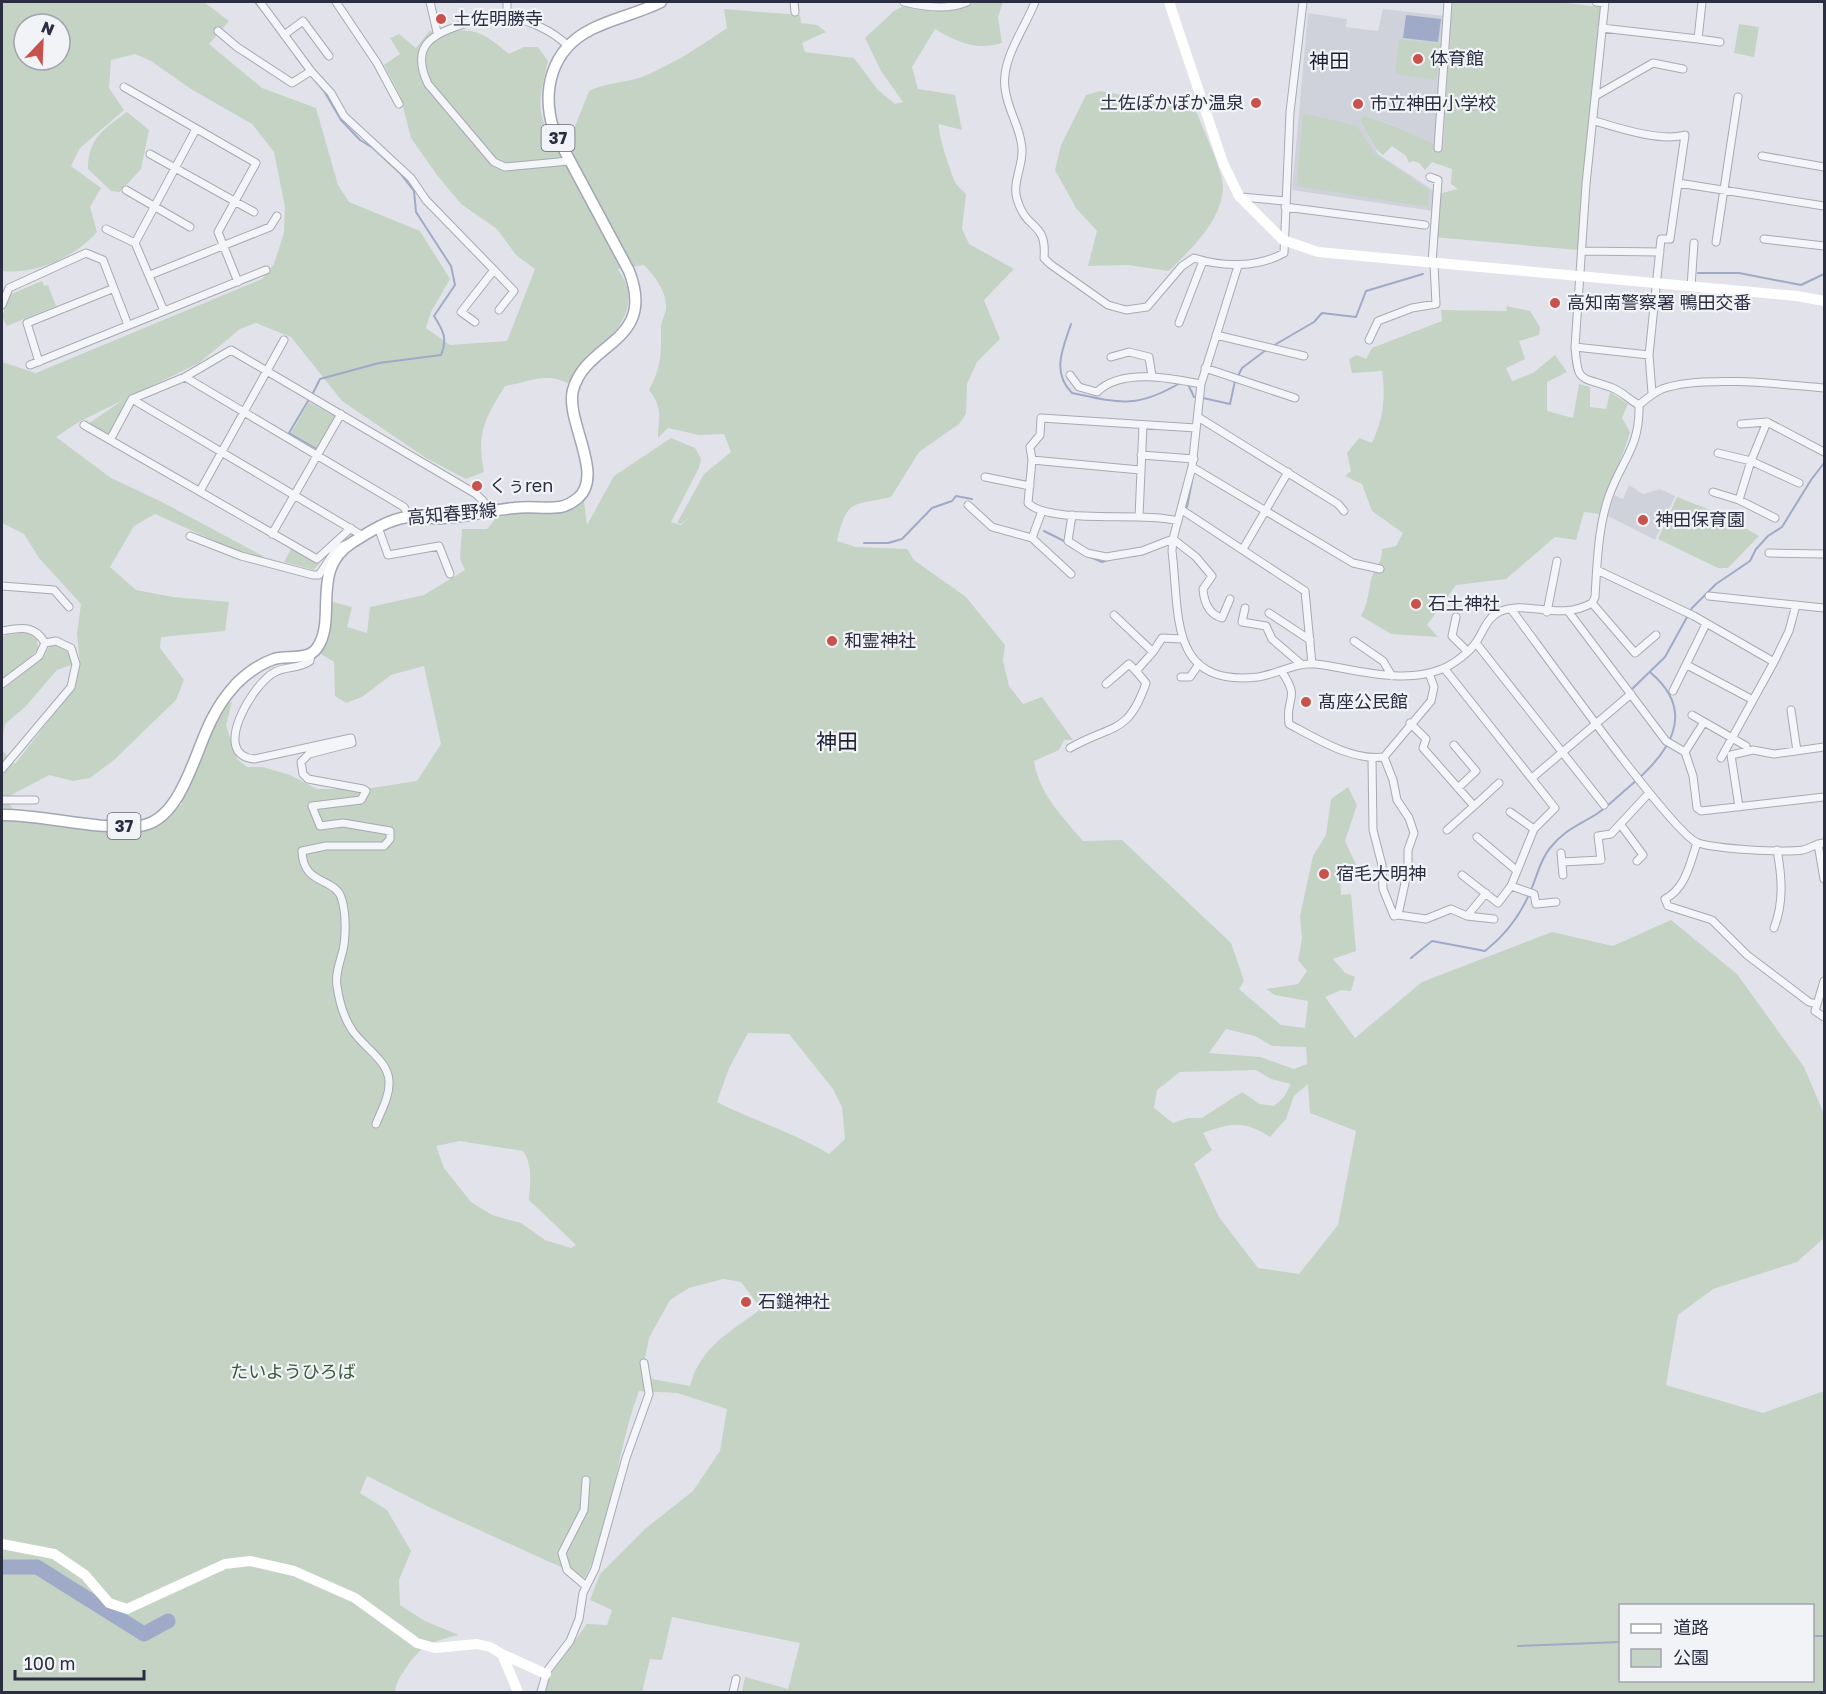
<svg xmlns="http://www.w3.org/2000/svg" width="1826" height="1694" viewBox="0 0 1826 1694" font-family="'Golos Text','Noto Sans JP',sans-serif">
<rect width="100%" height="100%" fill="#e2e3ea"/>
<path fill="#d0d2db" d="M1383,9L1445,16L1434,144L1395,126L1363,115L1360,121L1378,154L1433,190V211L1292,190L1308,13L1347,19L1346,27L1378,31Z
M1629,485L1643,494L1660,489L1675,496L1655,540L1608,516L1614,495L1623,499Z"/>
<path fill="#c4d3c3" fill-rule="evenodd" d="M2,2H204L229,21L209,44L262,88L316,108L338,185L349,202L420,231L450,279L431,312L426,328L450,345L507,341L535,269L516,255L497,229L461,204L437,175L411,138L400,95L384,65L400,54L390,38L399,34L416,48L430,30L434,34C473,27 479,29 509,54L524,47H538L548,61C539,100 534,113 557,148L570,139L589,91C609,81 630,83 647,75C676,62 701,46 727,28L724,9L800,15L801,23L817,25L826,32L802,43L805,52L854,58L878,90L895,104L903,102L881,71L865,38L894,11L911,2H1003L998,17L1002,43C978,51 956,42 935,29L912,67L918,89L955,95L962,130L939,124C937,132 950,170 954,180C956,185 962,190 966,194L962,229L969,244L1014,269L984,300L1000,339L977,362L967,384L966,414L959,424L919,452L891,497C854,506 847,497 837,541L856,547L907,549L914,560L966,597L1005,645L1003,661L1009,686L1023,704L1042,697L1073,740H1064L1059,750L1034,761C1039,794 1062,816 1083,841L1122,840L1231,943L1244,981L1239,989L1281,1025L1305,1028L1308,1001L1275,995L1266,989L1298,984L1307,971L1298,960L1302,939L1300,916L1313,856L1326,835L1331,799L1348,787L1357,805L1345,841L1359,871H1340L1341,895L1351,894L1356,951L1333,959L1345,973L1355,977L1351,991L1341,990L1325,997L1355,1038L1422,982L1552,932L1613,946L1671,920L1737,974L1804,1067L1824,1114V1238L1797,1262L1713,1289L1678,1315L1666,1385L1763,1413L1824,1391V1692H742L745,1677L788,1689L800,1643L672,1617L662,1660L650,1659L642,1692H544L549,1676L587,1624L607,1625L612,1610L590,1600L600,1574L645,1529L693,1491L720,1451L727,1409L677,1393L639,1391C616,1451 614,1520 585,1578L433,1509L367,1476L360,1493L387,1510L411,1551L399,1580L400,1605L425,1621L459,1635C429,1642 421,1645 404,1671C399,1678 396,1683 395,1692H2V750L15,764L75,687L80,665L77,634L81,604L39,558L24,534L2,523V362L36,373L262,279L274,264L284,233L285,207L274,152L252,124L191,89L151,61L135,54L111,60L109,88L124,110L80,148L71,166L101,188L90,207L97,232C75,257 36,275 2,271ZM24,24H60V60H24ZM644,265C655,277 667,291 666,309C665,316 661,321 661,328C661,354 662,365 649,390C664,410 658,416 658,438L668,428L699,435L724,434L731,452L704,474L677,523L681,524L691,516L681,525L671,522L699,468L701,459L695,448L671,438L614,476L587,525L584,501L563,512H521L496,518L487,529H462L460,559L465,570L424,595L370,607L367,633L347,627L352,607L329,601L318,652L334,662L335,696L346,703L362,697L391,675L424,666L441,744L417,781L365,789H317L290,775L263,767H247L237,759L226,725L232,702L226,703L181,798L182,804L166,818L124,830L15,813L6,798L49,775L73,781L90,778L114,760L176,700L184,680L160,648L161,637L225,631L229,602L173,597L136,590L110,567L134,526L155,514L239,552L264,560L263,556L160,501L111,478L56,437L77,423L123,400L88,424L108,435L129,400L127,398L199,363L240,329L256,323L291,337L342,401L426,458L466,479L484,472C476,432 485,419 505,386C530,382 542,372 568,383C589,355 634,328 628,291C627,283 622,276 618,269ZM1226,1029L1255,1036L1272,1046L1306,1047L1307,1064L1294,1069L1260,1057L1209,1053ZM748,1033L789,1034L833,1089L842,1107L845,1139L829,1154C793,1132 754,1121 717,1102L729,1068ZM1256,1070L1271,1079L1291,1084L1284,1097L1274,1106L1260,1104L1242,1092L1202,1118H1188L1173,1123L1154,1108L1157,1090L1180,1072ZM1308,1084L1310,1113L1356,1131L1338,1225L1299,1274L1258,1268L1219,1217L1194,1164L1212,1150L1203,1133C1232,1123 1243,1120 1270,1137L1286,1119L1294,1096ZM460,1141L523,1151C533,1164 530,1184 529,1200L576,1245L571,1248L545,1240L521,1223L492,1215L471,1202L444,1168L436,1146ZM723,1279L741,1282L761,1309C730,1332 700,1347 690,1386L652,1379L644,1363L649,1338L670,1300L689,1288ZM1620,1606H1812V1680H1620Z
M1452,2H1557L1601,7L1578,250L1434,237L1438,194L1458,189L1451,184L1452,169L1432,162L1425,170L1419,163L1413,161L1409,163L1406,156L1392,146L1383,155L1376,149L1360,121L1363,115L1397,127L1443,148Z
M1739,24L1759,27L1754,57L1734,53Z
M1399,39L1441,44L1436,80L1395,74Z
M1100,91L1181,106L1197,113C1203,130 1223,170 1223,187C1222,221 1191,249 1169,271L1128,265L1088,266L1097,231L1076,208L1055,170L1061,145L1086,95Z
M127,112L149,130L141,169L120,192L111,191L88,169C88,138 104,129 127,112Z
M1303,113L1357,126L1374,153L1429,190L1428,207L1297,186Z
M42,281L44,286L48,285L56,306L7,326L2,317L9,295Z
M1506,306L1530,311L1540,327L1539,335L1519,341L1525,359L1506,368L1512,381L1533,373L1555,355L1567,372L1547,382V411L1573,418L1579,384L1590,387V407L1606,409L1610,392L1628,404L1622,418L1630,432C1622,460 1608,486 1600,514L1584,512L1576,540L1555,537L1506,579L1456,585L1427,625L1438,637L1391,634L1361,616C1368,603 1368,594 1371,580C1374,568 1383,562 1382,549L1396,546L1403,533L1372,511L1362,484L1345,476L1351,471L1347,453L1359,438L1372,443C1383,420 1386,397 1382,371L1352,373L1349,359L1357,355L1366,359L1372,348L1442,321L1441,310L1507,311Z
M309,402L336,417L318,448L291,433Z
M1677,497L1723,515L1759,536L1728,568H1718L1658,539Z
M292,547L319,563L314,570L284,562Z
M26,632L37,639L38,649L21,667L2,680V636Z
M50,645H56L69,651L74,664L57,670L25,707L5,724L2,741V690L44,657Z"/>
<path fill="#9eaac8" d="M1406,15L1441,19L1438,42L1403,38Z"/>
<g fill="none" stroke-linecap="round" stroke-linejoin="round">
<path stroke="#9eaac8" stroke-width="2" d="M255,2L263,11
M296,57L324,91L341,120L360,140L373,148L400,173L414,191L416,212L451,266L455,285L434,316C443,330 448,339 441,355L379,363L320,379L313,393
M1698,273H1739L1801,285L1824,274
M1071,324C1063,348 1051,372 1072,393C1119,403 1136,409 1180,383
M1271,347L1314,322L1322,313L1356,317L1366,291L1423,274
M1238,376L1242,368L1266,350
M1188,384L1194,397
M308,401L289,433L317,449
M1202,401L1203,398L1230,404L1235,381
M1187,507L1192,481
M1044,531L1066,542
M864,543H888L902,539L932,508L952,501L956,496L972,499
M1088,556L1102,562L1111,559
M1132,556L1144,554
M1632,689L1665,657L1692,608L1716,584L1750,561L1756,549L1768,536L1782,527L1811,480L1824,463
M1411,958L1432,941L1485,951C1508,933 1523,912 1533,885C1538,872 1541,859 1550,848C1565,829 1580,825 1598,813C1610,805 1619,795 1630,786C1667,755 1699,714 1651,673
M1812,1636H1824
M1518,1646L1620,1642"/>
<path stroke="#9eaac8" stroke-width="15" d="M2,1567H37L144,1634L168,1621"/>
<g stroke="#a7a9b4" stroke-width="9">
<path id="street" d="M260,2L311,71L331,93L344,116L411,178L426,200L494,270
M336,2L377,63L399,104
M430,2L437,32
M507,2V17
M794,2L795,12
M904,2C924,7 948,10 967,2
M1035,2C1025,28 1001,59 1005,88C1007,110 1021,127 1022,149C1023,166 1012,183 1017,199C1027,233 1047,220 1044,258L1050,264L1108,305L1126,310L1147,307L1182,266L1194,258C1222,267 1257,268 1284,253L1290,112L1303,2
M1596,2L1605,3
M1605,2L1586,184L1575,347C1578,383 1579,376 1610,387C1621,390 1629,400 1639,405
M1602,28L1698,39L1702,2
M218,31L237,47L292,83L311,71
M284,35L303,21L329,56
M1698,39L1720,42
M568,46C553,31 528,19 506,17C490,16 476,20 461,25C429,35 411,48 428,84L494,162L505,167L569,161
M124,87L256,163L218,232L238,282
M1597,95L1653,63L1683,69
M1595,121C1618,128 1661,142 1685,135L1678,183
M1438,148L1448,2
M150,154L254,212
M1762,156L1824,167
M1430,177L1438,180L1432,263
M126,190L190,227
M1241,197L1285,201
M1285,207L1425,225
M106,229L135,243
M1764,239L1824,246
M1716,242L1738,97
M1582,251L1660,252
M1238,266L1201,384L1192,467L1173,539L1172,551C1180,615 1168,687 1258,677C1278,674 1296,662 1316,664C1356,669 1402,685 1442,669C1454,664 1470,652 1477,641C1484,630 1487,618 1499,612C1527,599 1559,622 1592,603L1595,597C1597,564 1598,527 1609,496C1622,459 1640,448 1639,405C1646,399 1653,393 1662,389C1700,375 1782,384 1824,388
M150,275L270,227L277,216
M1691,287L1694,243
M2,305L9,288L86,253L103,260L128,325
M164,311L135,243L196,129
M475,322L461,312L494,270L514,291L499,310
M1179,323L1203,261
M1216,335L1304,356
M1369,340L1378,321L1412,308L1436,304L1434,264
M1575,347L1649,355
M1111,357L1129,352L1149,357L1152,376
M39,362L27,323L112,289
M30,365L266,270
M1205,368L1295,398
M1070,375L1079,387L1097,392C1121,368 1171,378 1201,384
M185,377L404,507L409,517
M1652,393L1649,355L1661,239H1670L1678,183L1824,206
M132,399L363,536
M1198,417L1338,504L1344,511
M1741,424L1767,422
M84,425L317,559L351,528
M110,440L132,399L185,377L231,350L476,494L493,511
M1718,453L1751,461L1799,483
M1141,455L1194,459
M1032,460L1140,470
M1192,467L1353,563L1380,569
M985,477L1030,486
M200,491L284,340
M1713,492L1739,500
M968,505L992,527L1032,538L1042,511
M1182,510L1305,591L1312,664
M1072,515L1068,541L1087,553L1106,557L1142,551L1173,539L1196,557L1212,576L1203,589C1204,602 1208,614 1222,618L1230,599
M1139,517L1143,425
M1775,518L1739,500L1751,461L1767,422L1824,452
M1178,521C1144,511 1050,525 1028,503L1032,460L1030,447L1040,435L1041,418L1196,428
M378,527L388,555L439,546L450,574
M272,534L341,414
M190,536L241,556L313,575H319L337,548L347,544
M1032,538L1071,574
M1243,549L1288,472
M1769,553L1824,554
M1597,570L1694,616L1774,662L1789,631L1796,605
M2,586L54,590L69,607
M1709,596L1824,608
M1592,603L1635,653L1656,635
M1245,608L1242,622L1266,626L1272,639L1301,664
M1511,609C1537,643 1673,835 1698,843C1718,849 1783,853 1803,850C1811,848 1817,843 1824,843
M1568,611L1666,741L1685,752L1693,776L1697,808L1701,811L1824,797
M1547,612L1557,561
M1269,613L1310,640
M1114,615L1153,652L1162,638L1182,639
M1456,617L1452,636L1467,651
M2,631C20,628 34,624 45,643L39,656L2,684
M1354,641L1383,661L1392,676
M1476,643L1604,805
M311,655L310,661C299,669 287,666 275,672C253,683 210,755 254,759L351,738L352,743L309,754L301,762L303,774L308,779L363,789L366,791L361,800L312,806L320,826L343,823L390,831V839L384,846H326L302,851C303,887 336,876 342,900C346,914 346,936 343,950C340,962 335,974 337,986C339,1000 344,1018 352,1030C362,1046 388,1060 389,1081C390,1096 381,1111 376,1124
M1687,665L1753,700
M1444,668L1555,808L1534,829L1511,886L1534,894L1536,904L1556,902
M1282,672C1301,700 1285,697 1289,724C1317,739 1352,761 1384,757L1431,701L1434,687L1429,673
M1181,677H1190L1199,664
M1106,684L1129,664L1136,671L1153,652
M1673,691L1706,624
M1791,710L1797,751
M1692,715L1746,746
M1410,723L1426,739L1423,748L1474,806L1499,783
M1454,745L1476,771L1458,788
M1070,748C1111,724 1128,736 1146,683L1136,671
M1685,752L1704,722
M1384,757L1393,780L1397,800L1409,818L1414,833L1408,850V869L1398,915L1426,919L1451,909L1467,916L1486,893
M1721,758L1774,662
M1372,759L1373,830L1382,865L1383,889L1394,916L1398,915
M2,769L71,687L76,664L71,648L56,641L45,643
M1532,778L1631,694
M2,800H35
M1739,807L1731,755L1753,750L1774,754L1824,747
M1510,812L1534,829
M1621,825L1643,855L1637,861
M1447,830L1474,806
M1477,837L1516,870
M1697,843C1690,863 1686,888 1665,899L1668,906L1712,920L1747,955L1809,1002L1816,1004
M1818,844L1824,879
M1561,853L1563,875
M1562,862L1601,860L1598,836L1611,834L1649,793
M1462,875L1498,903L1511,886
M1467,916L1494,919
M1774,928C1784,902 1782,877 1777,850
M1824,981L1815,1011L1824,1017
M586,1480L584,1510L562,1553L567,1570L586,1586
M541,1692L547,1671L570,1641L579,1619L583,1593L595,1569L626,1458L649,1394L644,1363
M733,1692L736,1679"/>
</g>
<g stroke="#a2a5b5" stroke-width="13">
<path id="primary" d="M2,815C47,815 93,830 139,826C182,822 195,749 213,717C219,705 227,694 236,684C247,673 260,664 274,659C287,655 308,661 317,648C338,618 309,569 353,542C369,532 389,519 408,517C420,516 432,519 444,518C468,517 491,510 514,508C530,506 545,509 560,507C567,506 573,502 578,498C605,475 565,420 573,390C586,341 657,343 629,271L554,131C541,91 551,49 592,29C614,18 639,13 661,2"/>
</g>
<use href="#street" stroke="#f4f5f8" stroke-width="7"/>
<path stroke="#fff" stroke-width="10" d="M1169,2L1223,163L1239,196L1283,240L1318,252L1797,296L1824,301
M2,1544L54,1554L85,1575L109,1603L127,1609L225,1564L250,1561L294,1571L355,1598L417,1643L435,1648L477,1644L490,1647L502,1654L518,1692
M502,1654L546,1674"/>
<use href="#primary" stroke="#fff" stroke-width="10"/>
</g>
<g fill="#c9524d" stroke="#f1f3f7" stroke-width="2">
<circle cx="441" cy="19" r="6"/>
<circle cx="1418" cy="59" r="6"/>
<circle cx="1256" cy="103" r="6"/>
<circle cx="1358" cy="104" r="6"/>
<circle cx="1555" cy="303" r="6"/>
<circle cx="477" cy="486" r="6"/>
<circle cx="1643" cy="520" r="6"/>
<circle cx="1416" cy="604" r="6"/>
<circle cx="832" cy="641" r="6"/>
<circle cx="1306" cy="702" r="6"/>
<circle cx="1324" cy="874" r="6"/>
<circle cx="746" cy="1302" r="6"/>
</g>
<g text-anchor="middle" stroke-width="4.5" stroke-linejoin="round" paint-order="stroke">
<g fill="#f1f3f7" stroke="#666978" stroke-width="1.5">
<rect x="541.5" y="125" width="33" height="26" rx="4.5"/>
<rect x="107.5" y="813" width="33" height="26" rx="4.5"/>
</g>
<g font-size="16" font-weight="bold" fill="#2b2e41">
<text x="558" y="144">37</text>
<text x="124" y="832">37</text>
</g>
<g font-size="18" fill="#2b2e41" stroke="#f1f3f7" text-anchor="start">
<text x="453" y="25">土佐明勝寺</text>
<text x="1430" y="65">体育館</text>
<text x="1244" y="109" text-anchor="end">土佐ぽかぽか温泉</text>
<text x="1370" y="110">市立神田小学校</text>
<text x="1567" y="309">高知南警察署 鴨田交番</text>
<text x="489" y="492">くぅren</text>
<text x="1655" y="526">神田保育園</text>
<text x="1428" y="610">石土神社</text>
<text x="844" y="647">和霊神社</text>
<text x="1318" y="708">髙座公民館</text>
<text x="1336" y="880">宿毛大明神</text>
<text x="758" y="1308">石鎚神社</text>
</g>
<g font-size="18" fill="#2b2e41" stroke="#f1f3f7">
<text transform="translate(452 514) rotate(-5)" y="6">高知春野線</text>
</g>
<g font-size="18" fill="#385c39" stroke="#f1f3f7">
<text x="293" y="1378">たいようひろば</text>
</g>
<g font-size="20" fill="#1d2032" stroke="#f1f3f7">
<text x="1329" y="68">神田</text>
</g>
<g font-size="21" fill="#1d2032" stroke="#f1f3f7">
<text x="837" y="749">神田</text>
</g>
</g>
<rect width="1826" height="1694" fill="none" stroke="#2b2e41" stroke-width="6"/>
<rect x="1619" y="1604" width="195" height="78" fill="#f1f3f7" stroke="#a2a4ae" stroke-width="1.5"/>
<rect x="1631" y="1624" width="30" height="9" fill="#ffffff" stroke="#a2a4ae" stroke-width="1.5"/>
<text x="1673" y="1634" font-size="18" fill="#2b2e41">道路</text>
<rect x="1631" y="1649" width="30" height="18" fill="#c4d3c3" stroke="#a2a4ae" stroke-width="1.5"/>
<text x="1673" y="1664" font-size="18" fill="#2b2e41">公園</text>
<g transform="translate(42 42) rotate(23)"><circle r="28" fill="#f1f3f7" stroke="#a2a4ae" stroke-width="1.5"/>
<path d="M0-4.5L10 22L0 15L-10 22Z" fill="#c9524d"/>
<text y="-9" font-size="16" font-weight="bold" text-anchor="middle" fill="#2b2e41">N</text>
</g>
<path d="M15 1670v9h129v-9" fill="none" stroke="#2b2e41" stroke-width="3"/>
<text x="24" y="1670" font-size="18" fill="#2b2e41" stroke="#f1f3f7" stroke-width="4.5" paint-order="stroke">100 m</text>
</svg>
